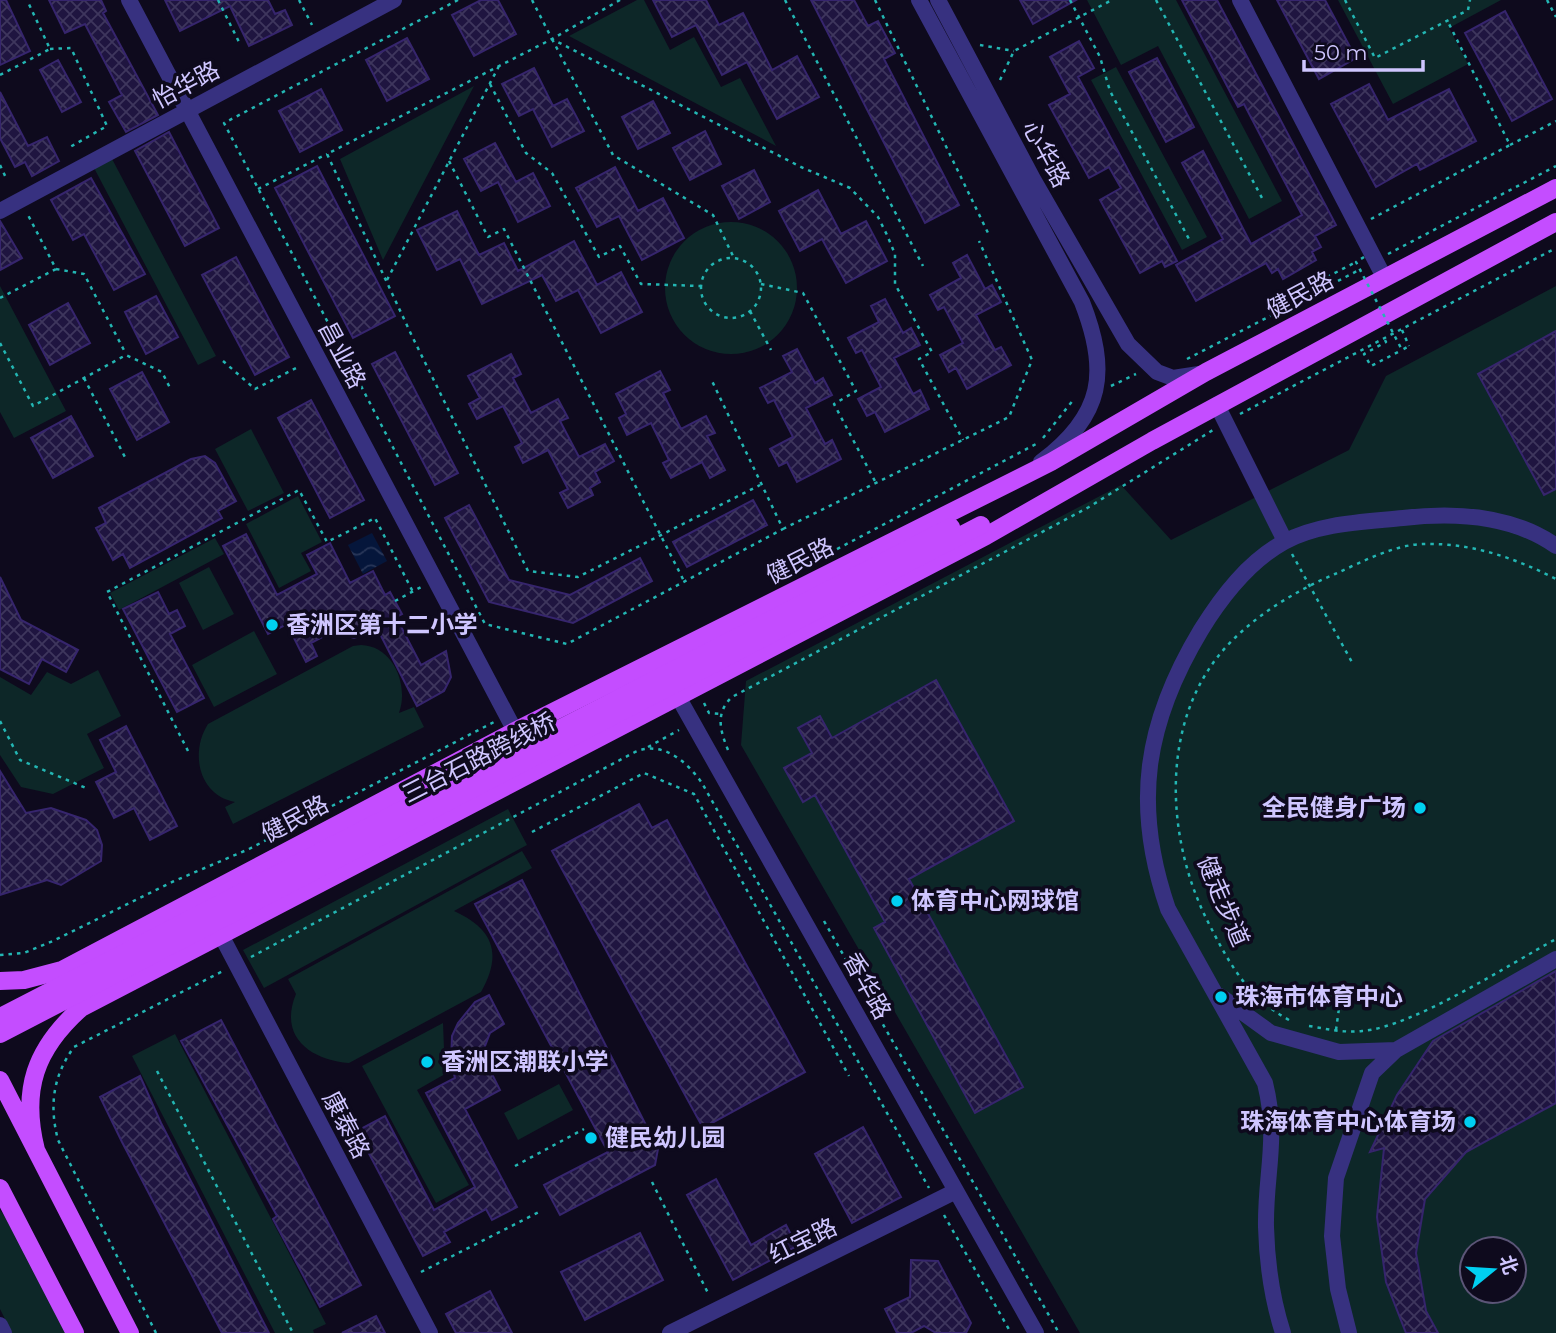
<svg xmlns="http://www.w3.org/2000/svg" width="1556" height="1333" viewBox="0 0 1556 1333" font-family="Montserrat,'Noto Sans SC',sans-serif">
<defs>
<pattern id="water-waves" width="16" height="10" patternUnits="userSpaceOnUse" patternTransform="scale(1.75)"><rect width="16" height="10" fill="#05163b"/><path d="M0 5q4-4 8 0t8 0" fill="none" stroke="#283658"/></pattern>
<pattern id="building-cross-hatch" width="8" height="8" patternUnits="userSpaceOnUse" patternTransform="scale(1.75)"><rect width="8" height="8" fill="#1f1540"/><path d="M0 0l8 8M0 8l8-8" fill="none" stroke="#3e365d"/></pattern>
</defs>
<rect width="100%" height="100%" fill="#0e0a1d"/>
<path fill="#0d2728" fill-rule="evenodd" d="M637,0H644L670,50L694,37L721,87L740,78L776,146L569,36Z
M1087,0H1176L1282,201L1249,219L1158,46L1121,65Z
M1338,0H1501L1449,28L1468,64L1393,104Z
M1116,67L1207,237L1182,250L1091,80Z
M474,86L383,260L340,159Z
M111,157L216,356L198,365L93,166Z
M665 288a66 66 0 1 1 132 0a66 66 0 1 1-132 0Z
M0,286L66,411L14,438L0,412Z
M1556,286V1333H1080L741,745L746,681L1121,485L1171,540L1349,450L1386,376ZM1472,1249H1514V1291H1472Z
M251,429L284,493L248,511L215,449Z
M298,496L322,542L301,553L311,571L279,588L246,524Z
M215,538L224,554L119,610L110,593Z
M209,567L234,614L203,630L179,583Z
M254,631L277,674L214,707L192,665Z
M361,645C394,646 409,686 399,713L414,707L424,727L233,824L225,807L235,802C198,795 190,752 208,724L353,646Z
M98,670L121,716L87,734L104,768L53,794L21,787L0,755V677L31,695L47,672L71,684Z
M508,809L527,845L264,988L243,950Z
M522,851L532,868L454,911C493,929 503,953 481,992L349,1063C311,1060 278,1037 296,994L288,979Z
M443,1023L445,1074L417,1090L469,1185L436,1203L362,1066Z
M175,1034L326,1324L313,1330L314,1333H275L132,1056Z
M559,1084L573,1110L518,1140L504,1113Z
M0,1210L10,1223L67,1333H12L0,1309Z"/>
<path fill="url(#water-waves)" d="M372,533L387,561L363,574L348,545Z"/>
<path fill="url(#building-cross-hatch)" stroke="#36256d" stroke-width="2" d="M0,0H6L30,51L0,65Z
M49,0H101L106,11L103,13L158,115L126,132L109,102L122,95L85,24L65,33Z
M165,0H268L275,14L285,10L292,25L249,46L230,6L180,31Z
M481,0H498L516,34L474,56L452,15Z
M653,0H706L719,25L743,13L772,70L797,56L819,97L777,119L747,62L722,75L696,25L672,37Z
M811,0H854L868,26L878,21L895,53L884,59L959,205L925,223Z
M1020,0H1076L1033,24Z
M1182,0H1217L1336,225L1315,236L1321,247L1312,252L1316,260L1283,279L1278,269L1272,273L1266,263L1196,301L1176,265L1223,239L1182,163L1203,151L1251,244L1302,215L1244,104L1238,107Z
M1277,0H1325L1356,58L1319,79Z
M1505,11L1552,99L1512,121L1465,33Z
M407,38L429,79L387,101L366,60Z
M1079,41L1094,68L1078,77L1177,261L1165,267L1162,261L1140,273L1100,200L1121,188L1109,167L1089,178L1049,105L1070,94L1050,57Z
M1157,58L1194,127L1166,142L1129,72Z
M58,60L81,102L62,112L40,70Z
M534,68L553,106L567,99L584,131L552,147L533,109L519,116L502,84Z
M1369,84L1388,120L1449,89L1476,141L1420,170L1417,164L1376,187L1331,104Z
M321,89L342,130L300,152L279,111Z
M0,92L28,146L47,137L59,161L32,176L25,162L15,167L0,138Z
M653,101L670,133L638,149L622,117Z
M705,131L721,164L690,180L673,148Z
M169,132L219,228L185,246L135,151Z
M495,143L516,182L533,173L550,206L518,222L498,182L481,191L464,159Z
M317,166L395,316L353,338L275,188Z
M615,167L638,211L663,198L684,238L642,260L619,216L597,227L576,188Z
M754,170L770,202L739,219L722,186Z
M91,178L145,274L114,290L84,234L73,240L51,200Z
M818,190L841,234L866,221L887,261L846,283L822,239L800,251L779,211Z
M457,211L479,255L504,243L518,271L574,241L597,285L621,272L642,312L601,333L578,290L556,301L542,275L482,304L460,259L437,270L417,230Z
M0,221L22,258L0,270Z
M967,255L985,289L992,285L1001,302L976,315L995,350L1001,347L1011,365L967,389L956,368L949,372L940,355L963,343L944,307L938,310L930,295L961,278L953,263Z
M236,257L289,357L255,375L202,275Z
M156,296L178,337L146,354L125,312Z
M885,299L903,333L911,328L920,345L894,358L913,394L920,390L929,409L885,432L875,412L867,416L858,399L881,387L862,350L856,353L848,338L879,322L871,306Z
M68,303L90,343L50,365L29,325Z
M1556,331V489L1544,495L1478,374Z
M797,349L815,383L823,378L832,395L806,408L825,444L832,440L841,459L797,482L787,462L779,466L770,449L793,437L774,400L768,403L760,388L792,372L783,356Z
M395,352L458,473L435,485L372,364Z
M511,354L521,374L513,378L531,413L558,399L568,418L560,421L579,457L605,444L614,461L595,472L600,482L590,488L593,495L568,508L560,493L568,489L548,450L523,463L515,447L522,443L503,406L477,419L469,404L480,398L468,376Z
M660,371L670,390L663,393L681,429L706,416L715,433L707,436L725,470L710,478L702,462L671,478L663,463L669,460L651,423L627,435L619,418L626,414L616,394Z
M142,372L169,422L137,440L110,389Z
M311,400L364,500L330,518L278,418Z
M71,416L93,456L53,478L31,438Z
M205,456L215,463L236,501L218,511L222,518L130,568L123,554L113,560L96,528L106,523L99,508L191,459Z
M753,500L767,525L687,567L673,542Z
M469,505L509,580L570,595L640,558L652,581L573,623L489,602L445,518Z
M246,534L277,595L317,574L307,555L330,543L350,583L373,571L385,595L390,592L402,614L396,617L421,665L446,651L451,677L444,691L417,706L378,630L354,638L338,633L324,636L311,643L317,656L306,662L287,624L268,634L223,546Z
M0,577L21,620L78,650L66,672L42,659L29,684L0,669Z
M158,592L169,614L177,610L185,626L170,634L204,698L177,712L123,609Z
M936,680L1014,821L909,879L1023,1087L975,1113L874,928L885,922L815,795L803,802L784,768L812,753L798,728L820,716L832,738Z
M126,726L177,826L150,840L134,808L114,818L96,782L116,772L100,740Z
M0,771L26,813L51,808L86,820L97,830L102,845L101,861L61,885L47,880L0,895Z
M639,804L652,828L667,820L805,1072L703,1128L552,851Z
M522,880L658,1149L655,1165L560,1215L544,1185L608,1152L475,904Z
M1556,971V1103L1466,1152L1425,1199L1416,1253L1426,1311L1438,1333H1406L1386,1282L1377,1217L1384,1148L1370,1152L1397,1095L1433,1041Z
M489,995L504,1024L490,1033L482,1054L500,1090L465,1109L517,1207L492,1220L486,1209L444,1232L450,1242L423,1256L357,1131L385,1116L434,1210L475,1187L426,1093L455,1078L451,1063L452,1036L458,1023L475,1002Z
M221,1020L361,1285L320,1307L273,1219L277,1216L181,1041Z
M140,1076L161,1123L269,1333H222L122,1142L100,1097Z
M863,1127L901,1197L852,1223L815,1154Z
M716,1179L751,1245L786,1225L797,1246L733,1280L687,1195Z
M640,1233L663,1280L585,1320L561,1272Z
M911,1260L938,1261L971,1323L966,1333H936L924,1326L911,1333H897L885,1309L910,1297Z
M490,1291L512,1333H456L446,1314Z
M376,1316L385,1333H342Z"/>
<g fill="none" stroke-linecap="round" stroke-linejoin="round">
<path stroke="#23b6b3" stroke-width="2.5" stroke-dasharray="3.5 5" stroke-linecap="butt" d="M218,0L240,44
M299,0L312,25
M458,0L224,123L485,624L567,644L783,529L712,381
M532,0L552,39L801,167L850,188L878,217L887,235L895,254V284L932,352L919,359L963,440
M620,0L552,39L327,154L411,334L528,571L578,577L760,485
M785,0L923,266
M875,0L989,235
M1070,0L1100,57L1110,91L1190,241
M1156,0L1262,198
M1345,0L1375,58L1468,10L1470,0
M1547,0L1556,17
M552,39L613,155L713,215L734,258
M980,45L1014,51
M50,49L71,48L107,126L70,147
M0,75L50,49L27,0
M1000,80L1014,51L1112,0
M490,84L526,153L552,173L599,257L620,246L641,284L701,286
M1510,145L1556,121
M449,161L488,237L504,229L684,581
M0,165L7,180
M258,189L327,154
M1371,219L1510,145L1447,20
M1388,254L1556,166
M701 288a30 30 0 1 1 60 0a30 30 0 1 1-60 0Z
M56,269L84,274L126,354
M1327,277L1356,262
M387,280L499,66
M761,284L803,293L856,391L834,404L876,483
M0,298L56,269L28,215
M750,311L771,350
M1402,330L1409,346
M1385,340L1386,342L1364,354L1371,366L1402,350
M0,343L33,406L126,355L162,372L170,388
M1187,359L1361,269
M223,361L255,389L298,367
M84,378L127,461
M1111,386L1136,374
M1240,414L1556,248
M1043,438L1074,399
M783,529L1009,417L1032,360L979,241
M1292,554L1353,664
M822,557L1036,444
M395,601L423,586
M704,703L709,713L720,714
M0,721L20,760L86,788
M648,747L679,730
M728,750C720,730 715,713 732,697L1089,507L1213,430
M188,751L107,592L299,490L327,542L375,518L413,592
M532,832L644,773L694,794L849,1076
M824,921L1059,1333
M0,955L24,953L53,941L172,882L249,849L494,722
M251,957L635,752C663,740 687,762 702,783L929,1188
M1289,1020C1246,996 1229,963 1207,920C1170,846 1161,745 1207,672C1235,627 1288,594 1335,574C1362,562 1395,544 1425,544C1472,543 1515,558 1556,579
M1309,1026C1327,1029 1344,1033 1362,1031C1413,1027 1508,965 1556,939
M1336,1030L1340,1001
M157,1071L293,1333
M515,1166L584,1129
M652,1182L709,1295
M944,1215L1011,1333
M421,1272L539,1212
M156,1333L58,1140C49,1105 53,1076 74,1047L223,971"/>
<path stroke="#373180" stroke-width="16" d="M129,0L515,731
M919,0L1082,302C1109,371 1104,415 1041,462
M938,0L1033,179L1128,344L1157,372L1173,378L1199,374
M1240,0L1384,277
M0,211L394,0
M1217,405L1285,541
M672,686L1036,1333
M222,937L430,1333
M1220,996L1271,1033L1339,1052L1396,1050
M0,1325L4,1333
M670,1333L956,1191
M1283,1333C1272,1299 1267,1263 1266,1227C1265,1174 1279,1139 1265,1083L1168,909C1132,805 1145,723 1201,630C1222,596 1248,562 1284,542C1319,523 1364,522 1403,518C1455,512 1512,515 1556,546
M1349,1333L1338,1289L1332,1236L1336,1178L1372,1073L1396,1050L1556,959"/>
<path stroke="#c44dff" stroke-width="18" d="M0,981L24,980L62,970L515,731L1051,462L1206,372L1556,188
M0,1080L130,1333
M36,1150C21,1090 35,1049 81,1008L986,536L1152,441L1556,222
M0,1188L75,1333"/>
<path stroke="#23b6b3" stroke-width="2.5" stroke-dasharray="3.5 5" stroke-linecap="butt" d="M1364,257L1356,262L1402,350L1409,346
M1327,277L1334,291"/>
<path stroke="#c44dff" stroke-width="18" d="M0,1017L951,527
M0,1034L981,525"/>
</g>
<g fill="#00cff1" stroke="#0e0a1d" stroke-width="2.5">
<circle cx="272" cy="625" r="7"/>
<circle cx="1420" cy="808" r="7"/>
<circle cx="897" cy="901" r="7"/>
<circle cx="1221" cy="997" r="7"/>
<circle cx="427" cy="1062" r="7"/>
<circle cx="1470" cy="1122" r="7"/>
<circle cx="591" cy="1138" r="7"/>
</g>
<g text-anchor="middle" stroke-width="7" stroke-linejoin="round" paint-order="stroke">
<g font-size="24" fill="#cfc6ff" stroke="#0e0a1d">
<text transform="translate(186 85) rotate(-28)" y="8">怡华路</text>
<text transform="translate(1046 154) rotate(62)" y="8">心华路</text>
<text transform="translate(1300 295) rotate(-28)" y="8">健民路</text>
<text transform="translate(342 355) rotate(62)" y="8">昌业路</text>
<text transform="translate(800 561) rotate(-27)" y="8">健民路</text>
<text transform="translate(479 758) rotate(-27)" y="8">三台石路跨线桥</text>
<text transform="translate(295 819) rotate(-28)" y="8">健民路</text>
<text transform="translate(1223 901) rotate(67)" y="8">健走步道</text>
<text transform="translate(867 986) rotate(61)" y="8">香华路</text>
<text transform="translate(346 1125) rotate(62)" y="8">康泰路</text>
<text transform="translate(803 1241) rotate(-26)" y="8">红宝路</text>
</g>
<g font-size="24" font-weight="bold" fill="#cfc6ff" stroke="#0e0a1d" text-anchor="start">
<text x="286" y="633">香洲区第十二小学</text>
<text x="1406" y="816" text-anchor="end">全民健身广场</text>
<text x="911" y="909">体育中心网球馆</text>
<text x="1235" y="1005">珠海市体育中心</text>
<text x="441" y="1070">香洲区潮联小学</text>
<text x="1456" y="1130" text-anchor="end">珠海体育中心体育场</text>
<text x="605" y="1146">健民幼儿园</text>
</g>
</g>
<g transform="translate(1493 1270) rotate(72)"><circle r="33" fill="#0e0a1d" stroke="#5b5577" stroke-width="2"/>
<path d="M0-5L12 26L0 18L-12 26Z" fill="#00cff1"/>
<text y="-10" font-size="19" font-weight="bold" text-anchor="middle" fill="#cfc6ff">北</text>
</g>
<path d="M1304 60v10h119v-10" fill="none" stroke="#cfc6ff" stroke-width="3.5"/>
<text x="1314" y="60" font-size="21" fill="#cfc6ff" stroke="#0e0a1d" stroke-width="5" paint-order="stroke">50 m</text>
</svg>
